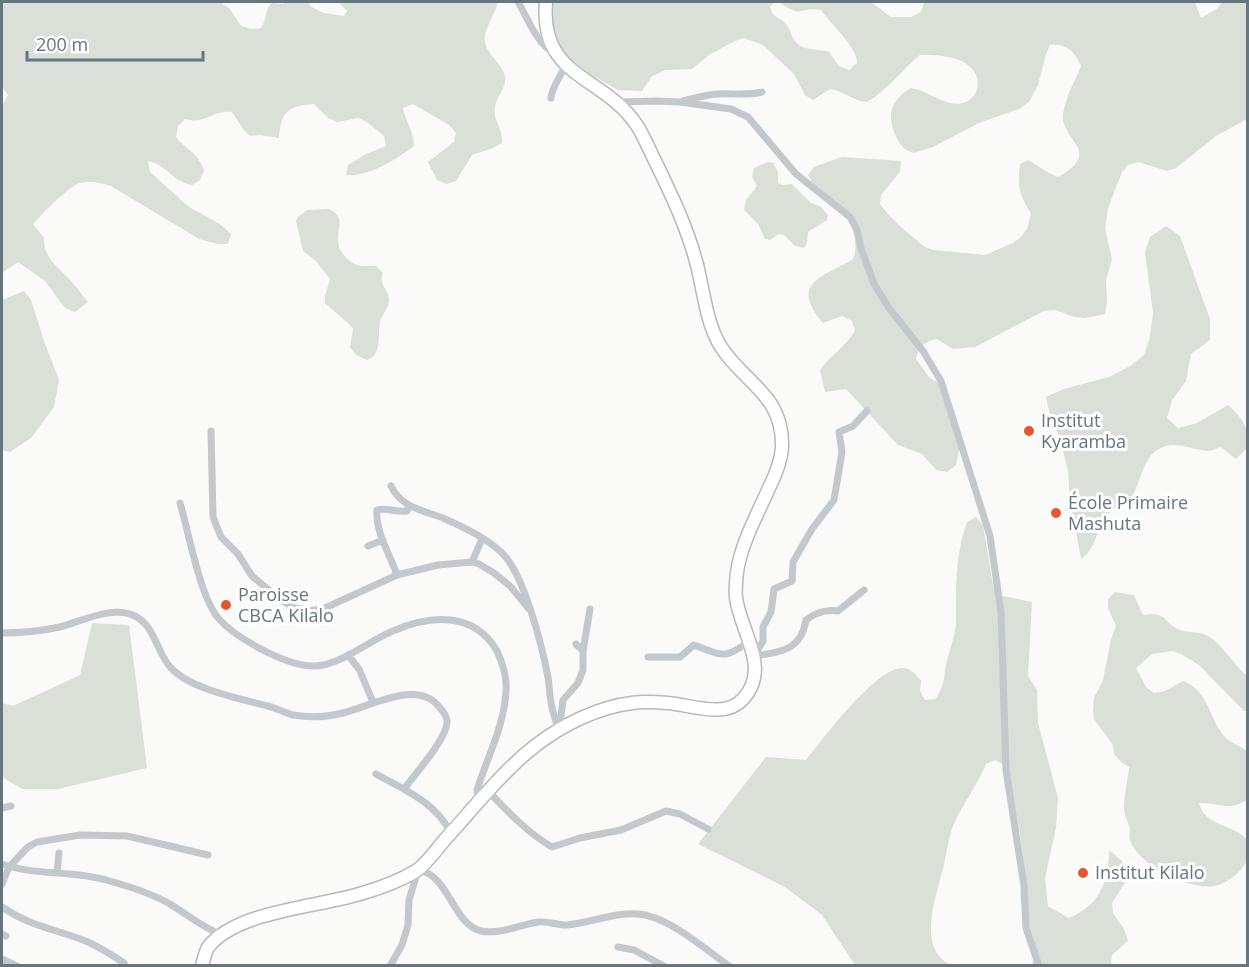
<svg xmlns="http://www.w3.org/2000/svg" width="1249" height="967" viewBox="0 0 1249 967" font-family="'Open Sans',sans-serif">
<rect width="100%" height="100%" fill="#fafaf8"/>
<path fill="#dadfd7" d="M2,2H220L230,9L241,26L252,29L261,28C267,20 264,10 272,3L283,4L286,2H309L310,6L324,13L344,16L347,11L338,2H498C495,15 484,27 485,41C486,54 500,61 504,73C509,87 497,94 495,107C492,119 503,127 502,143L493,148L472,155L456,181L446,184L437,180L428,162L454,142L456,133L449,125L413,104L403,108C406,122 414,132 414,146C395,160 369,177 346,175L348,165L366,154L386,146L384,136L367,122L358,118L337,122L328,118L314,104C288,106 281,111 279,138L260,135L250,136L243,129L232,112C213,110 205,125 185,119L178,126L176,137C187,151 196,150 204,170L200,180L192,185C173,182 167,165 148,161L150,172L189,207L220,224L231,234L228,244H218L199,239L111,186C102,183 86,180 77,184C65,190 42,214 33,224L44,238C43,257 57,266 69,279C76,286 82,295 88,302L75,312L65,308L45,281L18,262L2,273V106L8,95L2,87Z
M546,2H778L774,3L770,7C772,17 779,17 785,23C790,28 791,35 794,40C802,52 818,48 829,52L839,66L849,70L857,63C857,46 831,25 821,10C797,6 805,20 779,2H871L891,17H911L921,12L924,2H1195L1201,18L1218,8L1222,2H1247V119L1216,136L1176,168L1167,171L1138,162L1128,165L1122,172L1108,208L1105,229L1112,259L1106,280L1107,301L1105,314L1085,318L1074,317L1055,310L1044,311L975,347L953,349L937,339C924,342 919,346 916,359L929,377L940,384L960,445L956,465L947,472L936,470L922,454L898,445L846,389L825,392L820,370C830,355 847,346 855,330L852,321L842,316L823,323C788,282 824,277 853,259C861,239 848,213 832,199C823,190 814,188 808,175L814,167L842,157L901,161L900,172L881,195L880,204L886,212L903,229L925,247L934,250L985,255L1013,243L1021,237L1027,229L1031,214C1019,193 1017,188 1020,164L1028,160L1049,173L1058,177C1104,151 1061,141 1063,115C1065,98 1075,81 1081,66C1074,51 1067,43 1050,45L1046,54L1038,85L1029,102L1019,109L979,123L933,147L914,153C914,153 906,150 905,149C896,142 888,120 892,109C895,99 903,93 911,88C927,90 943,105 959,104C979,101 984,78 969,66C956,55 935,55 920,55C901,70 888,90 867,102C853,101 844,91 830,89L813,100L805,95L794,74L763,45L744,38L735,41L709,55L692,69L665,70L651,77L642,91L618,90L588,73L564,53L547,34Z
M768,162L773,163L778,172V183L782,185L792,184L811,203L821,207L828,215L827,220L808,232L807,243L804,248L795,246L784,235L779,234L770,240L765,239L758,224L744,210L746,200L757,186L752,177L754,168Z
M329,209C345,217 338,226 338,239C337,250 348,262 357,265C362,267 370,265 376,266L383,273C378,285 389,289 389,300C389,308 382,314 380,322C377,336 383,354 367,360L356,355L350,347L353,329L350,325L325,303V296L330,279L316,261L303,251L296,221L298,217L307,210Z
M1166,226L1180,236L1210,319V340L1191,354L1186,381L1172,400L1167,418L1178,428L1197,423L1228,405C1245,421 1248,426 1247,448L1236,459L1221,447C1217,448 1212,451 1208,451C1192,450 1179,441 1163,447C1144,454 1142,478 1134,493C1129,501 1116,506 1109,513C1094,529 1099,546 1081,559L1070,499L1068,471L1060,439L1050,415L1046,397L1064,389L1109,377L1130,366L1144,355L1150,337L1153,313L1145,252L1150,237Z
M24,291L31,300L44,341L59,380L54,407L31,438L10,452L2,450V300Z
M976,517L983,525L993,585L998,595L1032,602L1028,676L1037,690L1038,723L1058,798L1056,828L1045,878L1048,906L1069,918C1100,905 1109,881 1109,850L1122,861L1128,878L1112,903L1113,913L1124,929L1128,941L1112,955L1111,965H1032C1037,945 1024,923 1021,902C1019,887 1025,871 1023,856C1019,825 1013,795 1004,765L995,760L986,764C977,786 962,805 953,826C947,843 946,860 941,876C934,903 918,949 951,965H855L822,915L785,887L698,844L766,757L806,760C822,740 877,666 903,668C911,668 916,675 921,681L920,691L925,700L935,699C944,688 944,678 946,664C949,651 955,637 956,623C956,589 955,554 967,522Z
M1115,592L1134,595L1143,615C1169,611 1163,624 1180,630C1189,633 1199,631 1208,636C1222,644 1234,665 1247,676V711H1244L1199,665L1181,654L1172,651L1152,654L1136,668L1146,687L1154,693L1165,691L1183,681C1208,690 1209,718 1224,736C1229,743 1240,745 1247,751V800C1227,812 1219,802 1199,803C1205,826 1231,824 1247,839V861C1241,872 1228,883 1215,886C1190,891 1138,865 1130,840C1129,836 1130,834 1130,830C1129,823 1124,816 1124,808C1124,795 1128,780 1129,767L1121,762L1114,754L1113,745L1094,719L1093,710L1094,698L1103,680L1111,639L1116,626L1108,608V599Z
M92,623L129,625L147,768L58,789H22L2,777V703L13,706L80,675Z"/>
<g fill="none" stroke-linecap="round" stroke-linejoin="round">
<g stroke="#b4b9bd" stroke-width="15">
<path id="trunk" d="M202,966C204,959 205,951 209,946C239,910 320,907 363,893C380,888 401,880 416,871C429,862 439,845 450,834C477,804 503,771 535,746C562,725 598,707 632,703C644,701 657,702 668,703C692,705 725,719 743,699C772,668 739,629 736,597C735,592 736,587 736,583C737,550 756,518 769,488C775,476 781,462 782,448C784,395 745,384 721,347C706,323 704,292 697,265C688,230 673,198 657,165C651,153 645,139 638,127C605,75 539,79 546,2"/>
</g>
<path stroke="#c3c8cc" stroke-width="7" d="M518,2C528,18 536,43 554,53
M551,98C552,86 561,77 565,65
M683,101C694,98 705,95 717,94C732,93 747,96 762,92
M618,102L657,101L680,102L731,109L748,117L796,174L850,217L857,230L861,248L874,284L889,308L923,351L941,381L990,536L1001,612L1006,770L1024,886L1026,928L1039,966
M211,431L213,517L221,537L238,554L252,576L282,601L295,608L310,611L325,608L397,575L438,565L472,562L479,564L494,573L510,586L529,609
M391,486C402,508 422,510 443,518C463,527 487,538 502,553C524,574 542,646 548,677C549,683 549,689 550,695C551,708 555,719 559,731L563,700L578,683L583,670V651L590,609
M180,503C189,533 200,598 219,619C237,639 288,667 315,666C341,665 368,641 393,631C430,615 474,611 497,651C503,664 507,676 506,690C505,724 487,758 477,790L478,800
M368,546L383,540
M472,562L482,539
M397,575C390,554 375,532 377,510C387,507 397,513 407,511L409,506
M2,633C22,633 41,631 60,627C83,621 112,605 135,616C155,626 157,653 171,668C190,689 241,699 268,706C276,708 285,713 293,715C310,718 327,717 343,713C371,706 419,678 440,708C443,711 446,716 447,720C449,737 414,775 404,789
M576,644L583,651
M348,655L359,669L373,702
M754,656L763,641V627L771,612L774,589L792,581L793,562L812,529L834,500L842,452L839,432L853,426L867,411
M754,656C780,652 801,651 806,620C815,613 826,609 838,611L864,590
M648,657H680L694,645C724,656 724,660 751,640
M376,774C405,790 435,802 451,833
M489,792C508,812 528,833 552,847L580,838L621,830L666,811L680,814L708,829
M2,808L11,806
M2,864C35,876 72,870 106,880C128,886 151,893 170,904C188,915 202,927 222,935
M57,873L59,853
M2,884L9,867L28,847L37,842L80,835L127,836L208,855
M2,907C31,927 57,929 88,942C101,948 112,955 124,963
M2,934L6,936
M618,947L634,950L664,966
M2,959L17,966
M390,966L402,945L408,925L409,900L418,870C449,874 453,925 481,931C500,935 521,924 539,922C549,921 557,925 566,925C590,923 615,912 638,914C668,916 705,949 729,966"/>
<use href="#trunk" stroke="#fff" stroke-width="12"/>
</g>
<g fill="#e4572e" stroke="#fff" stroke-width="2">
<circle cx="1029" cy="431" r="6"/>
<circle cx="1056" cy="513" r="6"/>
<circle cx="226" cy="605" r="6"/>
<circle cx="1083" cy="873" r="6"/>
</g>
<g text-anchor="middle" stroke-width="6" stroke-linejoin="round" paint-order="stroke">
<g font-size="18" fill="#657683" stroke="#fff" text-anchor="start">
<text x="1041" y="427">Institut<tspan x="1041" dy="21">Kyaramba</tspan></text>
<text x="1068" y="509">École Primaire<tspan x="1068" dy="21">Mashuta</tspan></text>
<text x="238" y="601">Paroisse<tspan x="238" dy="21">CBCA Kilalo</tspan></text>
<text x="1095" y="879">Institut Kilalo</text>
</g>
</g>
<rect width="1249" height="967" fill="none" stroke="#657683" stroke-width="6"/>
<path d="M27 51v9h176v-9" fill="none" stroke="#657683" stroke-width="3"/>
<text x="36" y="51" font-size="18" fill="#657683" stroke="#ffffff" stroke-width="4.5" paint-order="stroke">200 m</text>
</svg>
